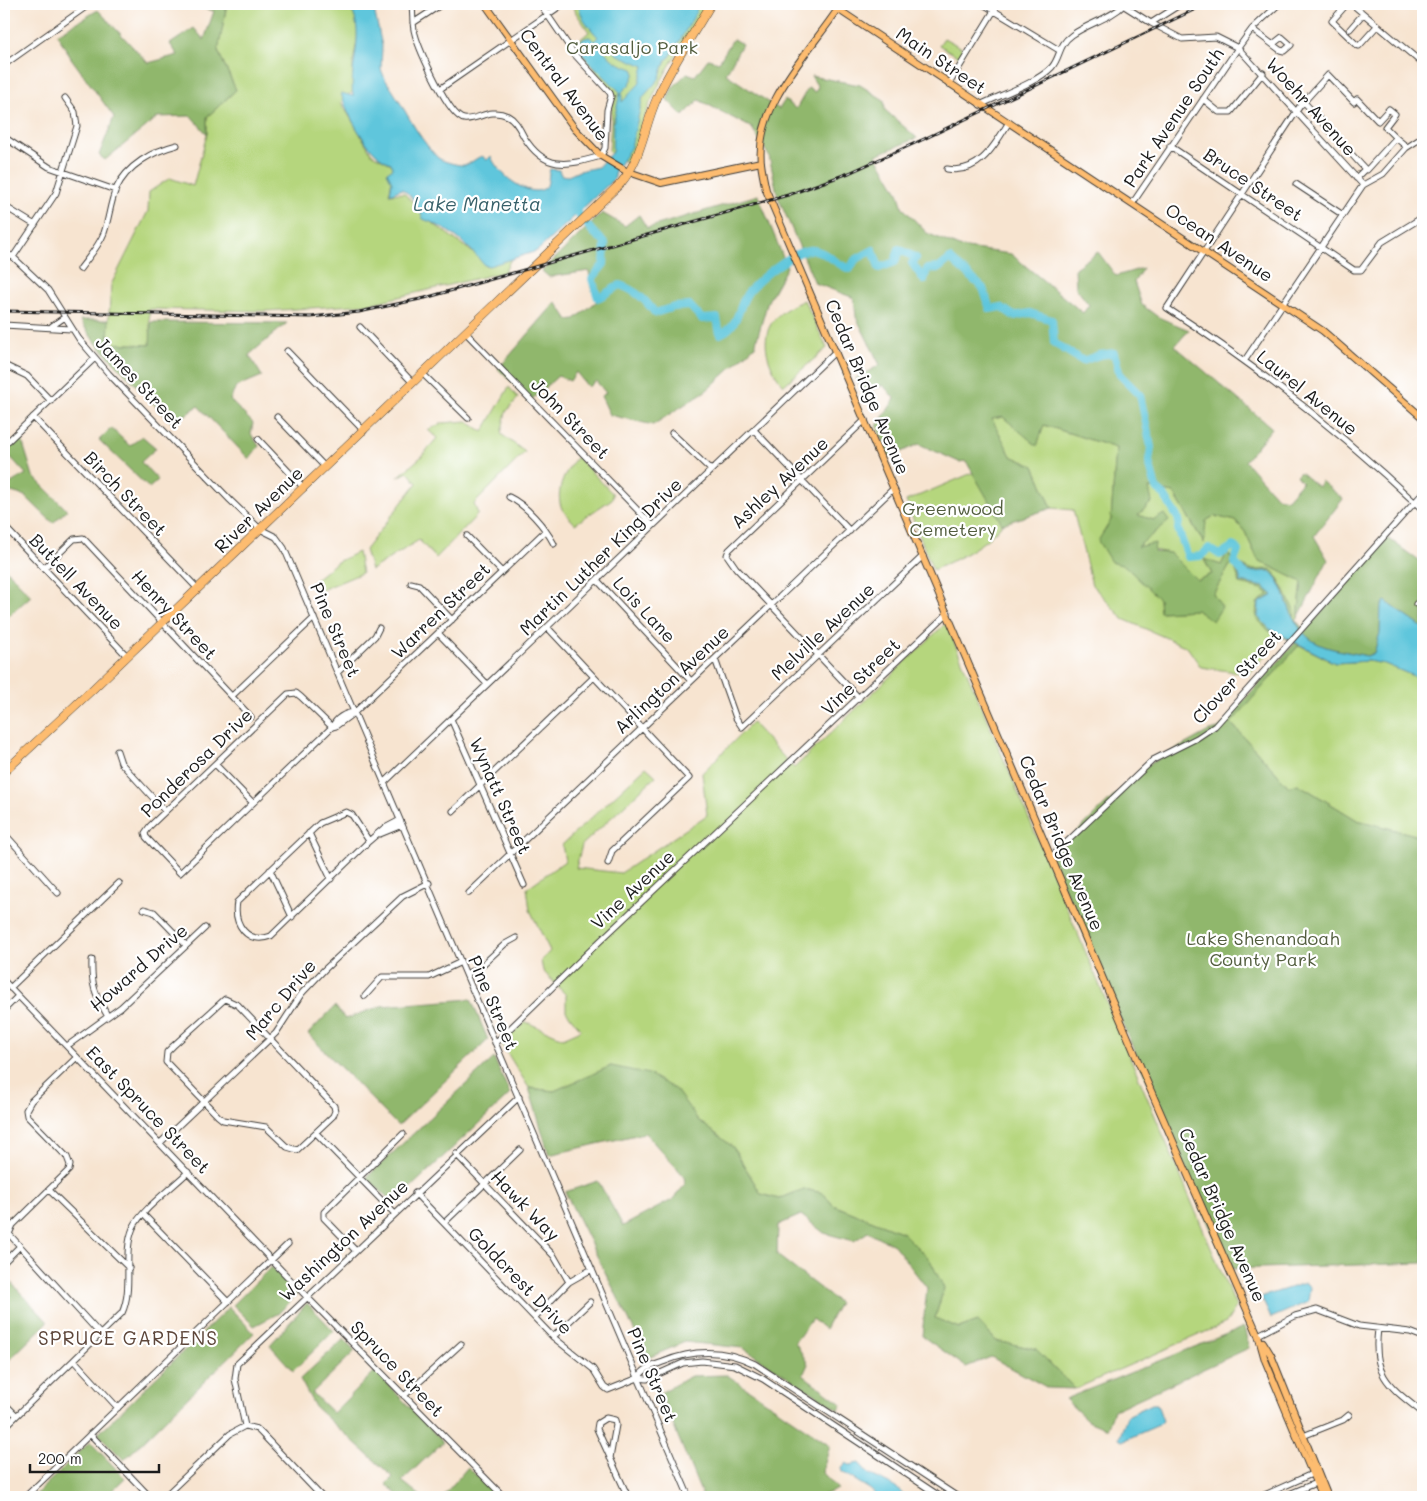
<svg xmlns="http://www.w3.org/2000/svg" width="1427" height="1501" viewBox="0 0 1427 1501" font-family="Mali,sans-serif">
<rect width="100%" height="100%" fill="#fff"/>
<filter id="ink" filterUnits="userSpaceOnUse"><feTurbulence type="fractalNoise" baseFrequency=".02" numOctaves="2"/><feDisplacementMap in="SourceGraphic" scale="10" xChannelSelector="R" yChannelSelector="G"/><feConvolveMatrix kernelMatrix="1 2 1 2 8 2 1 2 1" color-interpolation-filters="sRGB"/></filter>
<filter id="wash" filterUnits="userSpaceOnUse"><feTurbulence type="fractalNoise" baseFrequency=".0096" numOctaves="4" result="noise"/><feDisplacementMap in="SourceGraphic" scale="20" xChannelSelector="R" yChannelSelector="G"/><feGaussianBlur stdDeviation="1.12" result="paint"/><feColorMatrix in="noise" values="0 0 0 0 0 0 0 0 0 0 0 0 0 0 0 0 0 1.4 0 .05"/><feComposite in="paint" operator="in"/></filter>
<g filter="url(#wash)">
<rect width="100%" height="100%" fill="#f7e4d0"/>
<path fill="#b5d67d" stroke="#68794c" d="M227,4H348L356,18L358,34L353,63V91L341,102L372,154L395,166L389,194L404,193L431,222L486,262L511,259L504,272L369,304L266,311L149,309L151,345L107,343L111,285L148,211L149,192L170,178L193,186L207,134V117L236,90L218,51Z
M573,4H707C686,40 659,78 644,118C638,133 638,152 626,162L612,155L609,151L612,106L616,96L614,92L573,45L589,32L576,13Z
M944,38L964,49L959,57L939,45Z
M804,300L827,348L784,385C769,370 758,338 774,320C782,310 792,306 804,300Z
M509,387L518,398L506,412L501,434L525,452L474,504L478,514L436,558L419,540L371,570L365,550L417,483L408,472L398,477L421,457L437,438L428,430L442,423L467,421L483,432Z
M1003,417L1037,445L1044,425L1116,448L1111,520V562L1125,565L1159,599L1160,612L1196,610L1213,594L1233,560L1221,565L1204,560L1212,574L1197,581L1170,553L1135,547L1154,520L1137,515L1149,488L1174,493L1203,542L1206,521L1214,516L1236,521L1245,532L1258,560L1302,582L1298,618L1249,674L1201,667L1187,647L1123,619L1092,585L1073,510L1052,508L1034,466L1011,456L991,419Z
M577,457L613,494L612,499L575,524C571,519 565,514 562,509C554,491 566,470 577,457Z
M977,471L1003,523C987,545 957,559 933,570L906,501Z
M358,552L362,573L319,591L311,583L337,562Z
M946,623L1236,1307L1226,1323L1075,1389L1036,1349L996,1341L978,1321L959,1328L935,1318L944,1288L903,1233L833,1205L823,1193L804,1189L779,1199L761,1194L733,1147L698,1120L676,1091L611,1066L554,1091L529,1088L501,1043L526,1022L563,1038L581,1030L566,1011V995L543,971L541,961L550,951L530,910L527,888L565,861L562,845L646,767L656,776L582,845L576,868L621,873L707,815L702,773L752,723L794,768Z
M1299,645L1335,663L1368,661L1385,664L1423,680V837L1357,820L1298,784L1289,787L1231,723Z"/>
<path fill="#90b76c" stroke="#566a44" d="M184,4H227L218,51L236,90L207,117V134L191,116L158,117L105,160L99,155L114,117L71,58L57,34L98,10L148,63L178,55L170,44L194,28L204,40L214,11Z
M733,39L742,44L726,74L779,109L785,100L796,109L808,88L815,92L818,87L811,76L860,85L884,100L885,110L917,138L876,155L898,192L903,208L927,233L959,247L1011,254L1083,313L1089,305L1076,288L1075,268L1098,252L1116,276L1143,268L1134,282L1142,305L1158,317L1189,330L1175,346L1272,428L1245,461L1277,497L1287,499L1302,482L1296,476L1300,472L1318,487L1321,481L1343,499L1314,536L1328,560L1298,618L1302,582L1258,560L1245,532L1236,521L1214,516L1206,521L1204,543L1174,493L1149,488L1152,502L1138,515L1154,520L1164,514L1169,521L1137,547L1155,543L1154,552L1170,553L1197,580L1212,574L1204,559L1221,565L1227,552L1233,560L1213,594L1222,607L1213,621L1196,610L1160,612L1159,599L1125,566L1111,562L1098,541L1111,520L1116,448L1044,425L1037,446L1003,417L992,419L1011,456L1034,466L1052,508L1002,524L966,461L959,462L919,444L890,457L877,426L895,399L883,385L864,394L856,378L880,365L856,317L854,298L815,283L778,197L769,156L752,128L699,100L683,116L667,100L673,87L687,73L695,76L708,59L719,62Z
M758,195L787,267L768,301L755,346L707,390L653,425L610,415L601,396L606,393L596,381L588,387L576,372L570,381L558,376L531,400L498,369L556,302L568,320L575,319L597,301L591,288L589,271L549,277L542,271L602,213L625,226L639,215L647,228Z
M80,320H109L108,343L150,345L151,322L287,323L249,355L262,376L236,387L230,400L253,423L251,434L259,446L249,459L198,406L173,424L94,341Z
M111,428L130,446L142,436L156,448L141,462L158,480L149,488L99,440Z
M21,437L33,476L67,510L53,523L25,496L4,490V487L26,474L5,451Z
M1388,538L1423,564V628L1385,601L1381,606L1380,633L1374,653L1367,656C1326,647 1305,650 1288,605C1283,591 1281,581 1270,571L1250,572L1241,582L1264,587L1273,595L1270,629L1299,645L1231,723L1289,787L1298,784L1357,820L1423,837V1263L1228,1269L1051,857L1144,767L1207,732L1218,729L1295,643L1269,631L1256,618L1257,603L1269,594L1262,589L1240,584L1233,561L1251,570L1271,569C1284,583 1285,596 1295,611L1294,618L1305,631Z
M4,567L31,596L4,620Z
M471,999L488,1040L398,1126L308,1034L335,1006L345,1019L381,1006Z
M494,1058L510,1094L394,1203L366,1178Z
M611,1066L649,1074L676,1090L698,1120L733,1147L761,1194L779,1199L804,1189L823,1193L833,1205L903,1233L930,1260L944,1288L935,1318L959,1328L978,1321L996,1341L1036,1349L1075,1389L1048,1388L991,1357L966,1367L922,1336L927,1288L894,1245L868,1232L854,1241L824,1233L801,1215L778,1225L777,1255L839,1303L825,1329L812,1319L795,1342L808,1364L803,1375L842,1404L839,1410L743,1348L685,1342L648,1358L565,1192L598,1181L623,1226L672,1200L685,1185L684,1176L645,1133L549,1155L529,1088L554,1091Z
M271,1267L298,1293L279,1313L254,1326L233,1305Z
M4,1275L48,1322L4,1365Z
M307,1303L334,1331L293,1371L270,1345Z
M229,1307L254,1333L124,1460L98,1434Z
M1244,1327L1249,1348L1114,1410L1107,1429L1088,1421L1065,1399Z
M344,1339L355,1351L312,1393L333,1413L375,1371L443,1442L402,1481L422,1497H400L386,1484L393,1477L315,1407L300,1379Z
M727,1375L830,1445L822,1472L838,1489L819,1497H703L660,1393L691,1376Z
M90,1442L125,1478L105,1497H33Z
M468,1467L492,1491L486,1497H442Z"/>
<path fill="#5fc6dc" stroke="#3e717c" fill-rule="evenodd" d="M348,4H371L374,9L382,46L381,69L385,79C403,104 415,134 437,157C441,161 456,165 462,165C469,166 475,158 482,156L487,160L491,156C496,172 529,200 545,188C549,186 548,174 550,169L559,170L561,175L568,176L579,171L598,167L612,152L613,124L620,92L576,48C578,43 583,37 590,37L594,41L598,37C590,28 579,17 579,4H698L696,13L670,57L666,60L659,79L643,97L631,147L614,173L615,178L581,210L574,211V217L537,251L489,266L484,265C468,244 448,228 423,219C419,209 413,196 402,189L390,194L392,182L387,172L393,168L391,163C370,158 346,113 341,93L353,96C348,66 368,31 348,4ZM606,43L616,54L644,66L639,84L622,102V92L630,84L635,73L633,69C619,64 610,61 602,47Z
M1236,563L1250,572L1270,571C1281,581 1283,591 1288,605C1305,650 1326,647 1367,656L1374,653L1380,633L1381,606L1385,601L1423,628V680L1385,664L1368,661L1335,663L1270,629L1258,617L1259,603L1273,595L1264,587L1241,582Z
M1305,1283L1310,1287L1308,1302L1271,1318L1261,1297Z
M1152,1404H1157L1163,1421L1159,1425L1122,1441L1119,1439L1127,1416Z
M846,1463L850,1465L859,1463L869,1474L897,1488L905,1497H877L871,1490L842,1472L841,1468Z"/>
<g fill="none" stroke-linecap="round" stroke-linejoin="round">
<path stroke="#5fc6dc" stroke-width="8" d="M569,203L593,232L605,243L604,264L592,279L598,298L620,285C636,291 645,299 655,313L674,307L690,306L702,319L717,318L720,334C741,325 737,306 749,291C760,278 792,252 809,250C822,248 837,265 850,269L855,260L873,250L879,268L895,262L899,249L916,258L912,263L924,280L927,269L939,268L950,259L983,288L990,309L1001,307L1014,316L1030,313L1052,320L1054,343L1083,361L1099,355L1114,353L1120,375L1140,395L1151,447L1149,462L1156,488L1164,495L1179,520L1178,529L1188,557L1201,556L1209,548L1220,555L1233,546L1236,547L1238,551L1234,562L1241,570"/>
</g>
</g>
<g filter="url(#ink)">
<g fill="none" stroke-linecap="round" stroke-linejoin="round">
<g stroke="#3d3a37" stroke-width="7">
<path id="minor" d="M412,4C413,13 412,25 415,34C419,49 449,117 464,119C478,121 489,107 508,116C516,120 520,130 524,137C545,171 566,166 601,156L605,148L607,110L611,96L610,93L575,55L540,4
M983,4L1059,50
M1121,4L1151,23L1181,4
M1347,4L1332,21L1357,45L1359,46L1377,26
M1352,4L1423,64
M413,23L442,4
M1151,23L1182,39L1216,37L1238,48L1363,185
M1252,29L1280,50L1284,51L1291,45L1282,37L1273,44
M1350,29L1363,14
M4,65L90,4
M949,84L998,4
M440,89L563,4
M1203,99L1219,112H1231L1263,73
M1304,102L1365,169
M980,105C1000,95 1037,83 1052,67C1061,56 1058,45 1072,35C1089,23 1110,19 1125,4
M4,137L49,167L115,190
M1396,138L1407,147
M1170,146L1354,270H1361L1382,242L1423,217
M947,169C979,175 995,145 1009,122
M1356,178L1365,169L1367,170L1396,138L1385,127L1395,114L1389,109L1378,121L1357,99L1354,102L1328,75L1300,106L1167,308C1258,367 1344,435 1423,510
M1296,184L1343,215
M1132,204L1238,48L1252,29L1279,4
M4,206L35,225
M4,252L13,257L48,290L79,339L109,374L230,500L260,529L276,537L284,548L689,1497
M13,257L56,193L77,126L75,112L65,98
M80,269C88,258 99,246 104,233C109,219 110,203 116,189C127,165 153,151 177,145
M4,325L71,329
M52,326L65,317
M360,327L413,383
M466,333L653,526
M287,351L364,431
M1245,360L1363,185L1383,174L1406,148L1423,137
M4,365L27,376L51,401
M423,374L468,418
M33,417L198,589
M277,417L325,467
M754,430L850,531
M672,433L711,470
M258,439L304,488
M4,445L95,358
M509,497C526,505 545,527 554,544
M4,526L127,656
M467,536L502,572
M44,568L74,539L83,538L251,717
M597,580L691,681
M411,583L419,585L452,620
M1416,604L1423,609
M547,627L689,778L612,851L608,863
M438,633L487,684
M715,659L736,718L742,727L923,556
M338,672L375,636L379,628
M232,696L314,618
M859,698L736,568L727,555L729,550L865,420
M355,712L545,531
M451,719L524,885
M332,727L301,697L296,693L288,694L150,826L145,833L146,837L180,873L332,727C337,717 344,713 355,712L336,726L332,727
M117,751L121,763L165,811
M215,764L253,803
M384,783L836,351
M453,811L594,677
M4,833L58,893
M309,833L331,879
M380,834L402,825
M369,841L352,815L346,812L320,823L237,902C233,924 247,945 271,936L369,841L383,829L400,820
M1051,857L1153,760L1197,738L1215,726L1423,493
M270,870L292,917
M469,893L894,488
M144,909L154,912L185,944
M92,960C91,985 95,994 107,1015
M466,974L480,967L505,944L516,938
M4,981L306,1296L504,1497
M10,988L119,883
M365,996L382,977H429L461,962
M225,999L238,1005L334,1106L335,1111L333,1116L297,1150L287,1147L266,1127L223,1120L218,1116L166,1062L167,1052L173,1046Z
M4,1010L18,996
M495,1043L599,942L948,613
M67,1046L121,1007L205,928
M77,1057L31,1101L26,1110L27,1116L67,1157L70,1165L69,1170L13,1225L9,1234L101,1335
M316,1133L394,1213
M160,1143L276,1033L302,993L324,970L403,896L429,883
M456,1154L554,1256L569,1282
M50,1191L129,1268
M415,1193L553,1337L593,1369L604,1387L608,1390L638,1378L647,1379L683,1363L702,1361L735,1365L763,1379L941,1497
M143,1214L228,1302
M444,1223L520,1150
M355,1250L324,1218V1212L403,1134
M4,1262L19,1247
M535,1317L569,1282L592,1269
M1378,1329C1372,1376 1389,1386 1423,1413
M1258,1335L1295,1316L1317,1310L1359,1326L1410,1332L1423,1337
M553,1337L590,1302
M74,1360L118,1408
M638,1378C644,1368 652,1366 663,1362C694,1349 725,1349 755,1364L958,1497
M404,1396L461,1344
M4,1403L16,1415
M245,1426L235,1379L237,1364L519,1097
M4,1428L122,1313C134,1287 122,1254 133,1228C142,1209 173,1187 188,1172
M90,1434L150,1497
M1303,1436L1343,1420L1349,1415
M610,1458L616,1425L615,1420L606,1418L598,1423L597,1429L628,1497
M25,1497L288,1244
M164,1497L230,1434L245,1426L257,1429L262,1434L322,1497
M1260,1497L1314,1473
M1282,1497L1318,1482"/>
</g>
<g stroke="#3d3a37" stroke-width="8">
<path id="major" d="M485,4L575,129L601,156L626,171L661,183L761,162
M830,4L1323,331L1423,418
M838,9C808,54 755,105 761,163C762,172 764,181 766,190L1144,1075L1258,1335L1265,1360L1322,1497
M1263,1342L1271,1355L1328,1497"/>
</g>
<g stroke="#3d3a37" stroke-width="9">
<path id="highway" d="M4,772L94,688L621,183C642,158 644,127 657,98C672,65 693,35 711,4"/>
</g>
<use href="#minor" stroke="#fff" stroke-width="5"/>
<use href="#major" stroke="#fdbc70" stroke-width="6"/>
<use href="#highway" stroke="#fdbc70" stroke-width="8"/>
<g stroke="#1c1c1c" stroke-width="3">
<path id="rail" d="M4,311L311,317L359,312L425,298L788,195L849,173L924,139L1206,4"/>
</g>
<use href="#rail" stroke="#fff" stroke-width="1" stroke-dasharray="4" stroke-linecap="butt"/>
</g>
</g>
<g text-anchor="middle" stroke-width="4.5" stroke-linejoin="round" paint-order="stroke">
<g font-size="18" fill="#525d3e" stroke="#fff">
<text x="632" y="54">Carasaljo Park</text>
<text x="953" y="515">Greenwood<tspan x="953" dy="21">Cemetery</tspan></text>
<text x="1263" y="945">Lake Shenandoah<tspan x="1263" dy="21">County Park</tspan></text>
</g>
<g font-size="18" fill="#1c1c1c" stroke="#fff">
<text transform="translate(941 61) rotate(34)" y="6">Main Street</text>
<text transform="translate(564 85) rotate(53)" y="6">Central Avenue</text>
<text transform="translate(1311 107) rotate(48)" y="6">Woehr Avenue</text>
<text transform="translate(1174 118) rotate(-56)" y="6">Park Avenue South</text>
<text transform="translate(1253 185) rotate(34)" y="6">Bruce Street</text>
<text transform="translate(1219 243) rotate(34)" y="6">Ocean Avenue</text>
<text transform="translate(139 383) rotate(47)" y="6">James Street</text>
<text transform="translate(867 387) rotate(67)" y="6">Cedar Bridge Avenue</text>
<text transform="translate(1307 393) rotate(39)" y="6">Laurel Avenue</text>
<text transform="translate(570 419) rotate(46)" y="6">John Street</text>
<text transform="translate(780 483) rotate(-43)" y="6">Ashley Avenue</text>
<text transform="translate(125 494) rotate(46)" y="6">Birch Street</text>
<text transform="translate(259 510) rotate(-44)" y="6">River Avenue</text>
<text transform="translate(601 557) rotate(-44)" y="6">Martin Luther King Drive</text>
<text transform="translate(76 582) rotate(46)" y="6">Buttell Avenue</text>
<text transform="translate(644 610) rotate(47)" y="6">Lois Lane</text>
<text transform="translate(441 611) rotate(-44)" y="6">Warren Street</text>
<text transform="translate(174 615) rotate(47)" y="6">Henry Street</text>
<text transform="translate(335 630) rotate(67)" y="6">Pine Street</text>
<text transform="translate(823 632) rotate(-43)" y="6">Melville Avenue</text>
<text transform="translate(861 677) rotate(-44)" y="6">Vine Street</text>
<text transform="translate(1237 677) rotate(-47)" y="6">Clover Street</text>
<text transform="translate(672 680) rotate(-43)" y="6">Arlington Avenue</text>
<text transform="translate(197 763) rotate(-44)" y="6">Ponderosa Drive</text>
<text transform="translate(500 796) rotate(66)" y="6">Wynatt Street</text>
<text transform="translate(1061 843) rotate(67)" y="6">Cedar Bridge Avenue</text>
<text transform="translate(633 890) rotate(-43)" y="6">Vine Avenue</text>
<text transform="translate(139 968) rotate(-41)" y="6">Howard Drive</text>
<text transform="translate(281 1000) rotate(-50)" y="6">Marc Drive</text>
<text transform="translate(493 1003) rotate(67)" y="6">Pine Street</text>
<text transform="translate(148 1110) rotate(46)" y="6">East Spruce Street</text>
<text transform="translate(525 1206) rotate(46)" y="6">Hawk Way</text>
<text transform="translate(1222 1215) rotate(66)" y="6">Cedar Bridge Avenue</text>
<text transform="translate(344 1241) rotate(-43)" y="6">Washington Avenue</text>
<text transform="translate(520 1281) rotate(46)" y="6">Goldcrest Drive</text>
<text transform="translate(397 1369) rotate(46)" y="6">Spruce Street</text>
<text transform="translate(652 1375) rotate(67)" y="6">Pine Street</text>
</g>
<g font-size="19" font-style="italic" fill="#376069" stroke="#fff">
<text x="477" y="211">Lake Manetta</text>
</g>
<g font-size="19" letter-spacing="1" fill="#5e473b" stroke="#fff">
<text x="128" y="1345">SPRUCE GARDENS</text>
</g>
</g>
<rect width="1427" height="1501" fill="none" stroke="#fff" stroke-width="20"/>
<path d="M30 1464v8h129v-8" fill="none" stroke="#1c1c1c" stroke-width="2.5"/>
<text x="38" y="1464" font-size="15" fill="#1c1c1c" stroke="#ffffff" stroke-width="4" paint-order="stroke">200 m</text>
</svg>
